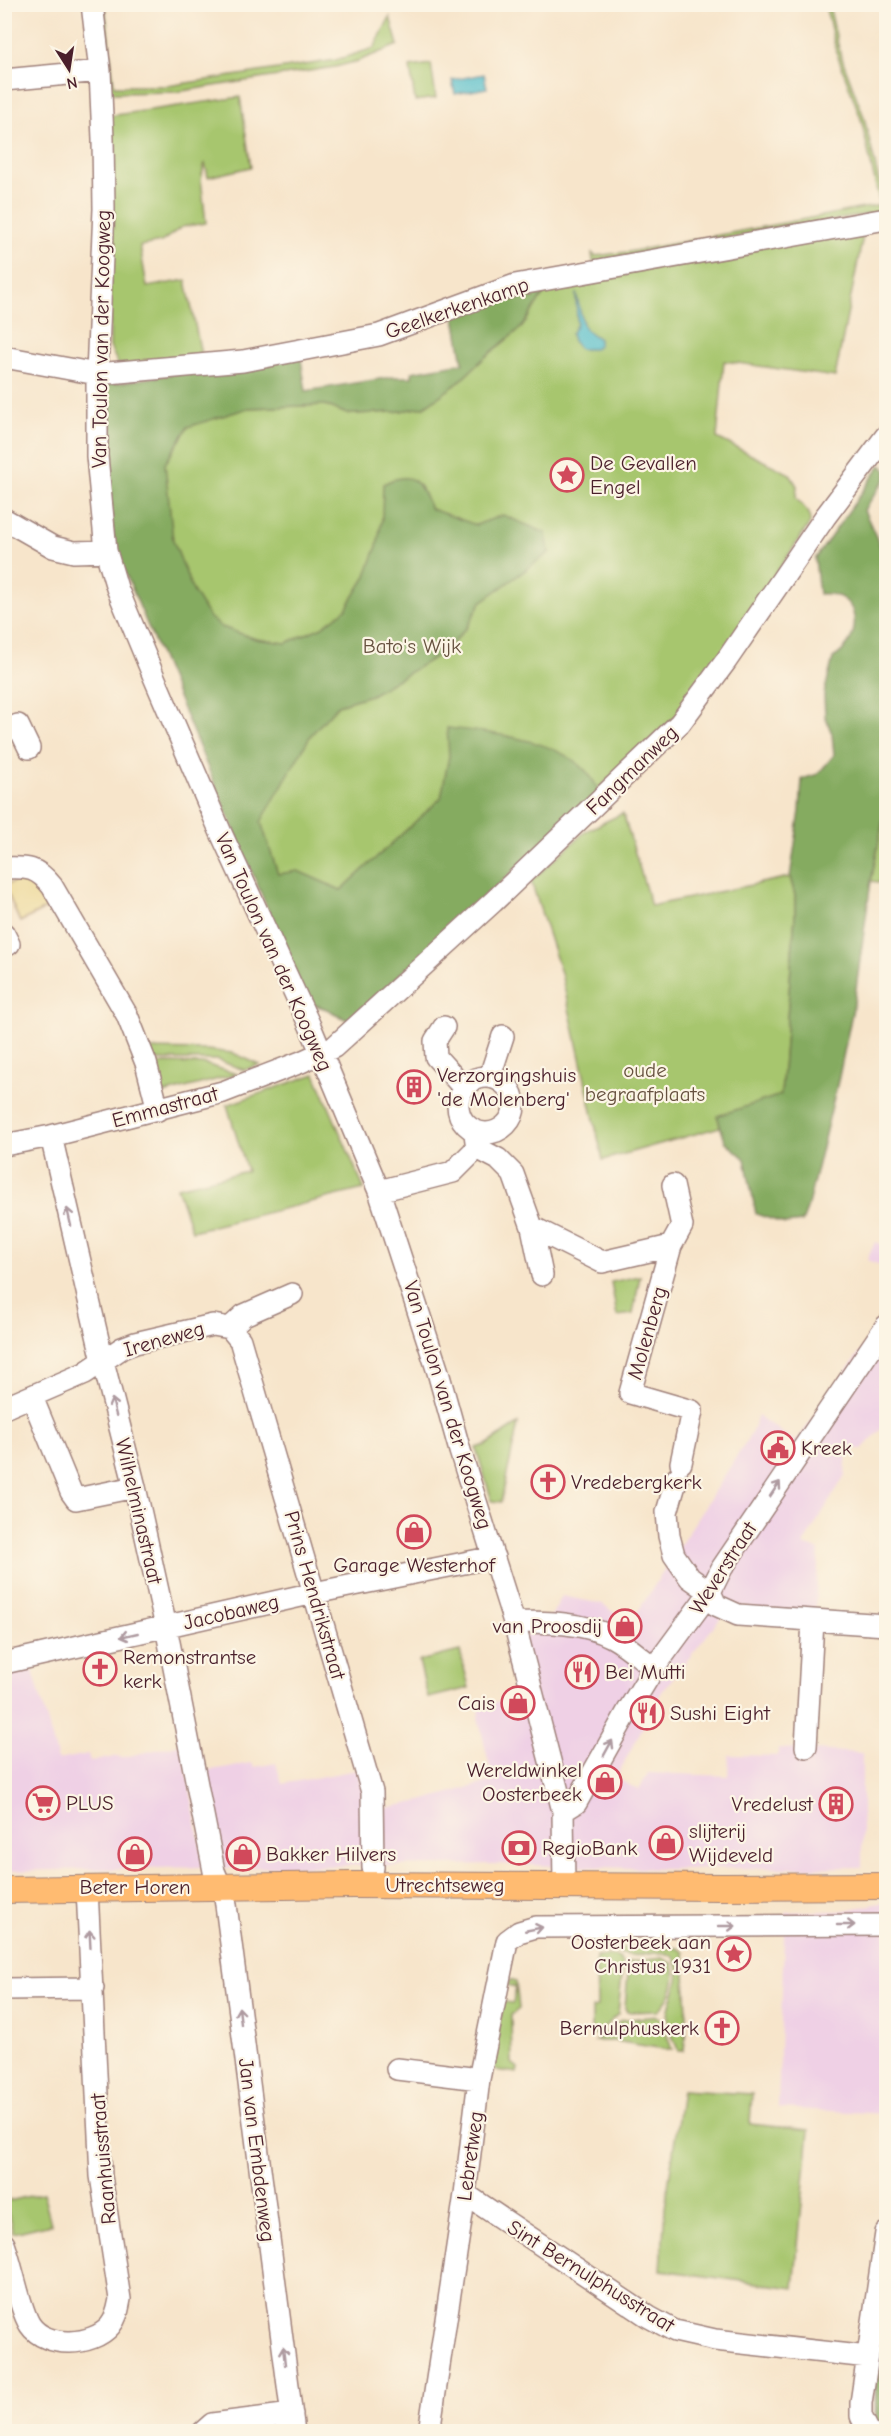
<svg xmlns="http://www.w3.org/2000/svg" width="891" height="2436" viewBox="0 0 891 2436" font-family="'Comic Neue',sans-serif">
<rect width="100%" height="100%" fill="#fcf5e5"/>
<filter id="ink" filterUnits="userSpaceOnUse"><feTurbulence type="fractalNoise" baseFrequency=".0167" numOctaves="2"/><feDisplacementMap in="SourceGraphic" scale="12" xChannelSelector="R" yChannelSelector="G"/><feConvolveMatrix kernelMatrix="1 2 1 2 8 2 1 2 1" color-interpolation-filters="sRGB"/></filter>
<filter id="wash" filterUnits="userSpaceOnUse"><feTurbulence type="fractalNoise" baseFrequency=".008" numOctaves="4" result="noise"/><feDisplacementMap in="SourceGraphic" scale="24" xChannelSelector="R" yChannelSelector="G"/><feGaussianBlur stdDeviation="1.35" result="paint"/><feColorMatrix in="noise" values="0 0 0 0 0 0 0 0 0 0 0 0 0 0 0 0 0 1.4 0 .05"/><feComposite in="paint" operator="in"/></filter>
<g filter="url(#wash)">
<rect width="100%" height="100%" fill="#f7e5cb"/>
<path fill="#efd0e5" d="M875,1242L886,1247V1267L867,1260Z
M886,1315V1424L862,1449L847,1448L845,1475L803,1545L819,1550L815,1615L731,1605L661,1693L616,1778L639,1790L648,1773L728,1776L729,1755L778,1756V1748L862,1753V1867L666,1869L492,1864L381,1866V1809L421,1801L493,1781L478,1717L481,1706L527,1694L513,1639L543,1631L562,1596L603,1604L617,1615L624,1608L637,1613L751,1434L758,1416L796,1442Z
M31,1663L58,1760L88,1754L90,1762L119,1756L120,1758L182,1744L204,1867L5,1871L4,1669Z
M251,1763L255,1767L276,1763L282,1784L357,1770L365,1795L367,1865L223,1868L200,1772Z
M886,1902V2114L778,2108L785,1912L840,1911Z
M872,2362H886V2431H875Z"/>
<path fill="#a7c66e" stroke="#78724c" stroke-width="1.5" d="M98,5H105L114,86H167L336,60L374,48L390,17L398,45L358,61L335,67L176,92L112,93L108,92Z
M825,5H829L840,53L864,117L886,211L593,262L592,253L595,256L628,252L880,205L861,119L837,54Z
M431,64L436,98L415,101L410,67Z
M240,97L251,167L208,177L205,163L201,179L206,223L182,227L161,242L140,246L147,287L186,280L201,354L119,366L110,347L109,116Z
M865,226L835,377L724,361L717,438L790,474L797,486L796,498L809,513L810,523L686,707L349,1021L327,1009L310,1004L114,382L249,408L325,405L347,414H354L394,412L424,407L458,383L483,359L522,327L552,281Z
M886,805V883L871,881Z
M623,813L651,906L790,877L795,895V916L781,1095L718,1116L720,1127L603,1160L561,973L531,881L586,831Z
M144,1049L207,1050L233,1053L260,1065L244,1070L217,1060H148Z
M165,1063L205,1064L237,1074L163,1094L155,1065Z
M315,1074L364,1189L192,1231L177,1187L247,1171L227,1105Z
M640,1276L633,1314L617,1316L611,1282Z
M518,1424L501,1502L492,1501L476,1448L486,1445Z
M460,1651L469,1688L428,1698L419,1661Z
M602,1948H678L684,1952L687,2015L684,2051H678C675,2040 668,2030 668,2018C668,1996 687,1980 674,1957C660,1947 646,1958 631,1955C620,1954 612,1951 602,1951Z
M614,1956L619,1958L623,1964L618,2014L599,2032L592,2035V2008L597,2007L596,1957Z
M662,1958L672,1963C679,1980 671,1998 658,2011L627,2012L625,2008L629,1962Z
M510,1980L516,1982L519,2009L511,2015L512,2063L518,2068L517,2073L496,2070L493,2064L503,2002L513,2003L516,1987L507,1985Z
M657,2016L662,2020L672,2050L614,2041H595L621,2020Z
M682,2090L752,2094L750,2124L809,2130L794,2288L661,2270L665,2208Z
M43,2193L51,2224L13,2233L5,2202Z"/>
<path fill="#85ab61" stroke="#686546" stroke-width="1.5" d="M552,281L522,327L483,359L458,383L424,407L394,412L354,414H347L325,405L248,408L188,427L165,464L173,540L193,591L209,617L222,627L256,639L286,643L322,627L346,609L365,578L377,546L382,519L383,484C414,469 419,482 431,509L476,525L503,515L546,533L549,553L481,602L467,627L446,651L371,695L338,705L311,735L261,822L278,874L298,871L341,890L441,798L449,756L447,728C494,733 582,740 599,793L349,1021L327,1009L307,1002L114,546L101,386L300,353L306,391L392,377H412V372L463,363L454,311Z
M881,465L886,470V478L864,510L886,559V805L871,881L854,1003L839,1077L807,1209L802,1222L785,1224L756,1214L745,1159L725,1141L717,1116L781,1095L795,916V895L790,877L800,811L802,779L818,774L834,755L832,734L825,716L824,694L833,658C864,641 863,589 819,594L815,559Z
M875,2369H886V2431L876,2429Z"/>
<path fill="#eeda9e" stroke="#9c7c64" stroke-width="1.5" d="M28,878L49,907L20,922L4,885Z"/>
<path fill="#52becb" stroke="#4e6e7b" stroke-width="1.5" d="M484,74L487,88L455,94L452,80Z
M576,293L583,324L585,329L599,339V345L594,349H580L573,341L571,334L577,324Z"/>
</g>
<g filter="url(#ink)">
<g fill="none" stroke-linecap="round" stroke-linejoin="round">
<g stroke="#a0827b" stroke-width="24">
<path id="minor" d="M92,4L100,71L103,139L104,209L97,374V456L106,551L117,588L154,677L221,833L310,1026L379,1191L438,1372L460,1451L514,1622L563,1811L564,1886
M4,80L100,71
M4,357L97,374L243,361L379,335L515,285L886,219
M4,519L53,547L74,552L106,551
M4,731L18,725L29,748
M4,868C28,867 37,867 52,886L127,1015L146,1063L158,1110
M4,934L9,944L4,947
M444,1027L435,1041L436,1057L463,1087
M490,1076L503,1036
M458 1105a28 28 0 1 1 56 0a28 28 0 1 1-56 0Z
M51,1136L103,1361L135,1487L166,1627L214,1871L225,1897L294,2432
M4,1145L51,1136L223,1092L301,1062L334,1047L493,902L680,723L726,661L825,517L886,436
M477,1148L498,1159L513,1174L532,1227L602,1262L671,1246
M673,1185L682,1226L671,1246L630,1393L692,1411L681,1463
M379,1191L453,1172L477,1148L475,1134
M532,1227L542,1275
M230,1328L240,1340L372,1792L373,1868
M32,1397L71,1492L76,1499L135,1487
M4,1408L85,1373L122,1348L135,1343L213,1325L230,1328L244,1315L292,1294
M677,1478L667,1512L669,1536L674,1555L690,1578L710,1592
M710,1592L716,1605L738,1615L886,1625
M514,1622C546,1622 583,1622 612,1637C627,1645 641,1658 654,1668
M4,1663L314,1593L494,1557
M806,1747L813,1621
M563,1811L576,1803L629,1709L654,1668L710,1592L722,1568L886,1326
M4,1989L93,1988
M397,2069L479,2079
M465,2194L649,2317L675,2331L715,2340L868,2357
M4,2244C12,2265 20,2310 30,2325C46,2349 93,2346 110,2326C117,2318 118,2309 120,2299L101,2176L87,1889
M203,2432L212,2424L292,2414
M429,2432L465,2194L479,2079L507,1941L519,1932L536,1927L886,1925
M869,2432L861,2416V2403L886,2233"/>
</g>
<g stroke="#a0827b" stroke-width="28">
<path id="major" d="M4,1890L354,1885L724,1887L886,1886"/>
</g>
<use href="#minor" stroke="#fff" stroke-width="21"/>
<use href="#major" stroke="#ffbb71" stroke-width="26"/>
</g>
<defs><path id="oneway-shaft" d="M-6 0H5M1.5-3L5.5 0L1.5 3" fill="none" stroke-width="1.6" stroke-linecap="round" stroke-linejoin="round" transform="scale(1.5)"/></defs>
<g stroke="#ae9aa0">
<use href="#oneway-shaft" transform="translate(69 1217) rotate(-103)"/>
<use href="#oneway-shaft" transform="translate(114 1407) rotate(-104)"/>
<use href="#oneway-shaft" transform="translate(775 1489) rotate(-56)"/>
<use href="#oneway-shaft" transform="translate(129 1635) rotate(167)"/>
<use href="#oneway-shaft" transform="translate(608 1748) rotate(-61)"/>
<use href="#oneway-shaft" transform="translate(846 1925)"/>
<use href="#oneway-shaft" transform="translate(727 1926)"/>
<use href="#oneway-shaft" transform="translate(534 1929) rotate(-11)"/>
<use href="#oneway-shaft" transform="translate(90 1939) rotate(-93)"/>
<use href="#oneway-shaft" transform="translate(240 2016) rotate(-97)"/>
<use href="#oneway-shaft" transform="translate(284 2356) rotate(-97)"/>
</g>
</g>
<defs>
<g id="sight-ring" transform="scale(1.725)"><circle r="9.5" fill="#fcf5e5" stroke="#d1495b" stroke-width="1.5"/><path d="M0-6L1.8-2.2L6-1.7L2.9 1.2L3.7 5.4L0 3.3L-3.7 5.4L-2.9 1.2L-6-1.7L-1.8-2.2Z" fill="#d1495b"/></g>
<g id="building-ring" transform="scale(1.725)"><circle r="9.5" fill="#fcf5e5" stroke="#d1495b" stroke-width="1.5"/><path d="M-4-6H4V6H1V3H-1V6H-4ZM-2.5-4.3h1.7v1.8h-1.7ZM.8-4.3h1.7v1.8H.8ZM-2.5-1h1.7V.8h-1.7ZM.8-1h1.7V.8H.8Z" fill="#d1495b"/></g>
<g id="civic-ring" transform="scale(1.725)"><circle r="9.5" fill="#fcf5e5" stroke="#d1495b" stroke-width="1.5"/><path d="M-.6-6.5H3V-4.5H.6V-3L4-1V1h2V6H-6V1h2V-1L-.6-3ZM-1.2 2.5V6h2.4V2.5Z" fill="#d1495b"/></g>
<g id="church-ring" transform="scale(1.725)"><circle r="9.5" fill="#fcf5e5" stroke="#d1495b" stroke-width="1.5"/><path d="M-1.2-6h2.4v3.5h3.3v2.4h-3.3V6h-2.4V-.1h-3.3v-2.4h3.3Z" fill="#d1495b"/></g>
<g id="shop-ring" transform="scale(1.725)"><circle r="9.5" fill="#fcf5e5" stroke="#d1495b" stroke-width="1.5"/><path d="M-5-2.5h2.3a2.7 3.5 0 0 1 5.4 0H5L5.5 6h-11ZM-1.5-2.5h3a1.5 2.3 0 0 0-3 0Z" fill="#d1495b"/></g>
<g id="restaurant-ring" transform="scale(1.725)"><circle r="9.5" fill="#fcf5e5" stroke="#d1495b" stroke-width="1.5"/><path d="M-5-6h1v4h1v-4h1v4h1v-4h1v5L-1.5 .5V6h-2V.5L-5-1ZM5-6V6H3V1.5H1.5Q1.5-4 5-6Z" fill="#d1495b"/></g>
<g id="supermarket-ring" transform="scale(1.725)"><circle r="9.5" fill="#fcf5e5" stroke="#d1495b" stroke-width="1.5"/><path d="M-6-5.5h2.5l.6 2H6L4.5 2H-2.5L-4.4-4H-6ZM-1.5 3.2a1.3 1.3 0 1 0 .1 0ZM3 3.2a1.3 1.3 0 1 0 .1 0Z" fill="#d1495b"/></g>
<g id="bank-ring" transform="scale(1.725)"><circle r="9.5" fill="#fcf5e5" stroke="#d1495b" stroke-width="1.5"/><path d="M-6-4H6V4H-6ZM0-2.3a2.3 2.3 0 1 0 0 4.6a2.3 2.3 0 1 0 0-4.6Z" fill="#d1495b"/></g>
</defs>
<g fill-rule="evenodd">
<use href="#sight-ring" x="567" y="475"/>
<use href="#building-ring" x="414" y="1087"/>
<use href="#civic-ring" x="778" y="1448"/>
<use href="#church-ring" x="548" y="1482"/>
<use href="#shop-ring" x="414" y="1532"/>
<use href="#shop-ring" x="625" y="1626"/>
<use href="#church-ring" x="100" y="1669"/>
<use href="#restaurant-ring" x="582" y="1672"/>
<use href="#shop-ring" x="518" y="1703"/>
<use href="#restaurant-ring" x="647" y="1713"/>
<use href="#shop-ring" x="605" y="1782"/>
<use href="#supermarket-ring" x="43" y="1803"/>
<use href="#building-ring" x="836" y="1804"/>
<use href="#shop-ring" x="666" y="1843"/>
<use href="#bank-ring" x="519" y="1848"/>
<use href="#shop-ring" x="135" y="1854"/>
<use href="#shop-ring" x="243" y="1854"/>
<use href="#sight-ring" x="734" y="1954"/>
<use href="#church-ring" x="722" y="2028"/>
</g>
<g text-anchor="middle" stroke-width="4.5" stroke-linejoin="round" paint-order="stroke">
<g font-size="21" fill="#4a1f2b" stroke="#fcf5e5">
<text transform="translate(457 308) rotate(-19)" y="7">Geelkerkenkamp</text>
<text transform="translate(101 339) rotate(-89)" y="7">Van Toulon van der Koogweg</text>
<text transform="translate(632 770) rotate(-44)" y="7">Fangmanweg</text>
<text transform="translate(274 952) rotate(66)" y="7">Van Toulon van der Koogweg</text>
<text transform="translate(165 1107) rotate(-15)" y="7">Emmastraat</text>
<text transform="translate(647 1333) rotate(-74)" y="7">Molenberg</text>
<text transform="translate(164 1339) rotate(-16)" y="7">Ireneweg</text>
<text transform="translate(448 1405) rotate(73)" y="7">Van Toulon van der Koogweg</text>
<text transform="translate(139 1511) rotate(77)" y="7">Wilhelminastraat</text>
<text transform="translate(723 1568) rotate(-57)" y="7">Weverstraat</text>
<text transform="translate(315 1595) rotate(74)" y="7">Prins Hendrikstraat</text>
<text transform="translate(231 1612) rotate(-13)" y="7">Jacobaweg</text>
<text x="445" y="1892">Utrechtseweg</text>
<text transform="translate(257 2150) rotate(83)" y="7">Jan van Embdenweg</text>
<text transform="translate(470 2156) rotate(-82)" y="7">Lebretweg</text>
<text transform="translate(103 2159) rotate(-95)" y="7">Raanhuisstraat</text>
<text transform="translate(591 2276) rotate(32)" y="7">Sint Bernulphusstraat</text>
</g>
<g font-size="21" fill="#4a1f2b" stroke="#fcf5e5" text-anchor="start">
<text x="590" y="470">De Gevallen<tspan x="590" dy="24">Engel</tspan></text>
<text x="437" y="1082">Verzorgingshuis<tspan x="437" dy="24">'de Molenberg'</tspan></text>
<text x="801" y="1455">Kreek</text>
<text x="571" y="1489">Vredebergkerk</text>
<text x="414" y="1572" text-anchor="middle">Garage Westerhof</text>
<text x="602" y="1633" text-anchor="end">van Proosdij</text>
<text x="123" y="1664">Remonstrantse<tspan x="123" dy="24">kerk</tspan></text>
<text x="605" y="1679">Bei Mutti</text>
<text x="495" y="1710" text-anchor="end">Cais</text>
<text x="670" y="1720">Sushi Eight</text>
<text x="582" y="1777" text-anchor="end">Wereldwinkel<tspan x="582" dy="24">Oosterbeek</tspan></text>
<text x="66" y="1810">PLUS</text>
<text x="813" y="1811" text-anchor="end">Vredelust</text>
<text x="689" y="1838">slijterij<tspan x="689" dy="24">Wijdeveld</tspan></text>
<text x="542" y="1855">RegioBank</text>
<text x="266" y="1861">Bakker Hilvers</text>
<text x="135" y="1894" text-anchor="middle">Beter Horen</text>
<text x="711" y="1949" text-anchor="end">Oosterbeek aan<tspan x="711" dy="24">Christus 1931</tspan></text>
<text x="699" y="2035" text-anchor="end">Bernulphuskerk</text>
</g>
<g font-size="21" fill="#66513f" stroke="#fcf5e5">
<text x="412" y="653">Bato's Wijk</text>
<text x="645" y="1077">oude<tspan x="645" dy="24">begraafplaats</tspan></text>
</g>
</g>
<rect width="891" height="2436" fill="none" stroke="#fcf5e5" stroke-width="24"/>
<g transform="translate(69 69) rotate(168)" stroke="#fcf5e5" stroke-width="4.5" paint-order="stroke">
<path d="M0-4.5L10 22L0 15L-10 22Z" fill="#4a1f2b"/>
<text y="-9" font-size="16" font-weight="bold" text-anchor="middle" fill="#4a1f2b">N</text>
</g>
</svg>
